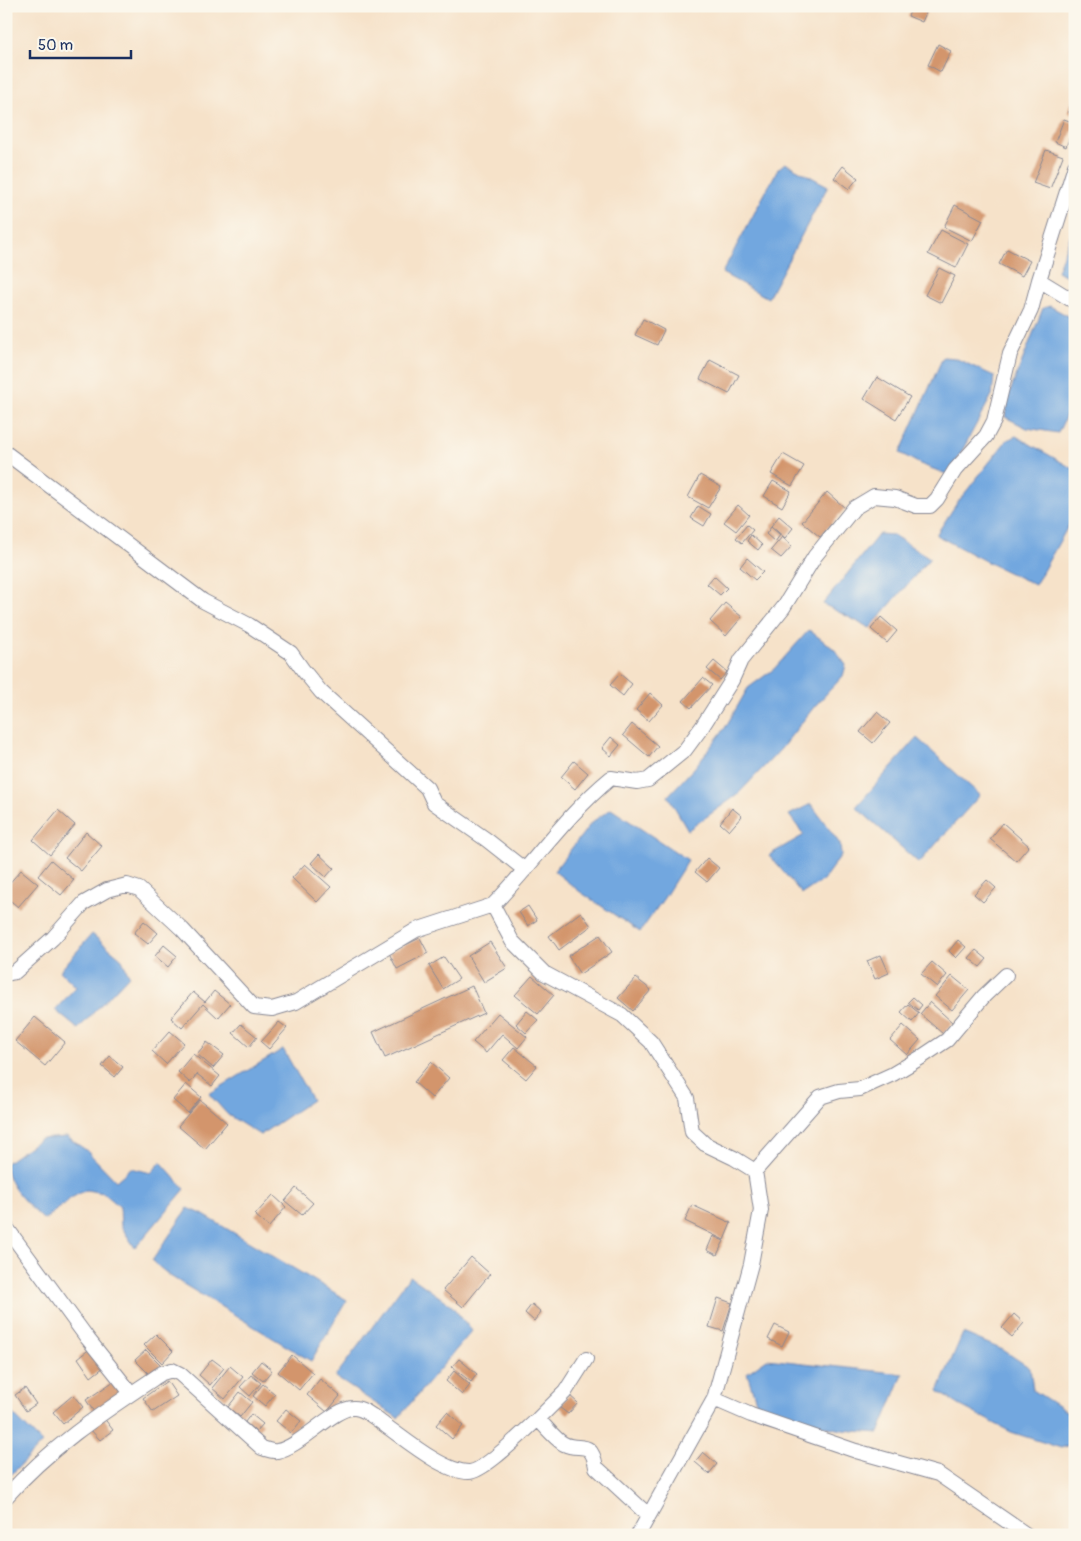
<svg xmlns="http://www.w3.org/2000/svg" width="1081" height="1541" viewBox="0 0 1081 1541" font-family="Pangolin,sans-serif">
<rect width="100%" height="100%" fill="#fbf7ec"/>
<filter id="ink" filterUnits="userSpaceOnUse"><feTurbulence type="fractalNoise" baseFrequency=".02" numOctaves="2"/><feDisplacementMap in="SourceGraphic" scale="10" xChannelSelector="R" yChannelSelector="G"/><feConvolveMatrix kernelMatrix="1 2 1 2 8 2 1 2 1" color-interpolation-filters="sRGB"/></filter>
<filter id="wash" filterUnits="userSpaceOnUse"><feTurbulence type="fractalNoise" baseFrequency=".0096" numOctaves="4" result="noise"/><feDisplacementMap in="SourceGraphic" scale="20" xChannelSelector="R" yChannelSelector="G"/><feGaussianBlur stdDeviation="1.12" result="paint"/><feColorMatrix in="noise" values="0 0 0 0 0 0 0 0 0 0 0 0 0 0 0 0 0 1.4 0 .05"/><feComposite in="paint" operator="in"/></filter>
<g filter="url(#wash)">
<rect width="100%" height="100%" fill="#f6e2c9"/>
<path fill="#72a7df" stroke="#466b9e" d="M785,163L828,186L768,298L722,273L778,169Z
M1075,224V280L1057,271Z
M1050,306L1075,320V396L1058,433L1027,428L1005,417L1008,397L1043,308Z
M943,357L955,358L994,376L992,395L949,475L920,464L900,453Z
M1016,436L1075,470V514L1035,585L987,562L936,535L957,503L1007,440Z
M879,534L893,535L930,558L870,628L823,604Z
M809,630L834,649L846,665L843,676L814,707L780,750L737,795L688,830L668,796L695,767L725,728L748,688L774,669Z
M917,738L980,795L919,863L856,807Z
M811,804L840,844L841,855L823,880L802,894L769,855L804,835L789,815Z
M611,809L688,860L664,898L640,932L579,891L554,871L592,822Z
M92,934L121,958L129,975L78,1029L55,1010L76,987L60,971Z
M283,1049L312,1100L260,1135L228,1115L209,1094Z
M67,1137L86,1150L116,1181L131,1168L151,1173L161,1162L185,1189L135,1248L121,1226L120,1207L104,1193L86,1190L71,1198L44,1220C28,1204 6,1187 6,1163L40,1139Z
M188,1208L202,1214L347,1300L311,1361L170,1276L152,1261Z
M410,1276L451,1305L472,1331L398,1418L335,1377Z
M963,1333L1003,1350L1030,1368L1033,1390L1075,1417V1443L1061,1448L1011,1432L959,1405L938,1391Z
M767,1359L903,1374L879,1433L843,1430L760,1414L747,1373Z
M6,1407L42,1443L6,1480Z"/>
<g id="blocks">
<path fill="#d3956c" d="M913,6L928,8L922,22L908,16Z
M938,44L951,51L941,72L928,65Z
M1075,94V114L1068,112Z
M1064,119L1075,123L1066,147L1055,142Z
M1046,150L1063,156L1050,189L1033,183Z
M843,166L858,178L849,189L834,178Z
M955,205L983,220L972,241L944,227Z
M941,230L968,244L956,268L928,254Z
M1007,249L1030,261L1022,276L999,264Z
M939,268L955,276L941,303L925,295Z
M643,319L664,330L657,345L635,335Z
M710,360L739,375L729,394L700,379Z
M877,377L910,397L896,419L864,399Z
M783,454L804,466L792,486L771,474Z
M700,475L721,487L708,508L688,497Z
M773,481L791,491L782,507L764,496Z
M827,492L845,508L820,537L802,522Z
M738,505L749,515L736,531L724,522Z
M698,506L711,514L704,526L691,518Z
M779,516L793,528L785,538L771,526Z
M747,525L753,530L742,543L736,538Z
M771,527L780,535L775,542L766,534Z
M751,535L762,545L758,550L747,541Z
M782,537L792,546L781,558L771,550Z
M747,558L763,572L755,580L740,567Z
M714,576L727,588L720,595L707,584Z
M725,603L742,617L726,636L710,621Z
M881,617L897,631L887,643L871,629Z
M714,661L727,672L720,680L707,669Z
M620,674L632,684L623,696L610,685Z
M703,678L712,685L691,708L683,701Z
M650,693L663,705L649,721L636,710Z
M877,712L890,723L873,743L860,732Z
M632,724L658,746L649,757L623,735Z
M611,737L620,745L611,756L602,748Z
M574,761L588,773L575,789L561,777Z
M732,808L742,816L729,831L720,823Z
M58,810L75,825L50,855L33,840Z
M1003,823L1029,846L1016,861L990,839Z
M86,832L102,846L81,871L65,858Z
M319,854L334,868L326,877L311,863Z
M707,858L719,868L707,882L695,872Z
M51,860L74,880L61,895L38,876Z
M305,864L331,887L317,902L292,878Z
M21,870L38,884L18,907L6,897V887Z
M987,880L996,888L983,902L974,894Z
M528,906L537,920L528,926L519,912Z
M581,912L591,926L559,950L549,936Z
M144,921L158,933L148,944L134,933Z
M600,935L612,952L580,974L568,956Z
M420,938L428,953L397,969L389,953Z
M958,940L966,947L956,958L949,951Z
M490,942L507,968L484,982L468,956Z
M164,945L177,956L168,967L155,956Z
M976,950L987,959L980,967L969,958Z
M881,955L889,973L875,979L867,961Z
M444,957L459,979L443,989L429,966Z
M932,962L947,975L937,987L921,974Z
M532,976L554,995L538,1014L515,995Z
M952,976L969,990L952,1010L935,996Z
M636,978L651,990L633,1011L618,998Z
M472,986L484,1013L385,1058L373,1032Z
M214,991L230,1004L218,1018L203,1004L182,1028L171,1018L193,992L205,1002Z
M913,997L922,1005L918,1010L908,1002Z
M930,1002L953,1023L943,1034L920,1014Z
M908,1004L919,1013L912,1022L901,1012Z
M527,1011L538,1020L526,1033L516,1024Z
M498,1013L527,1037L518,1048L502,1034L486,1053L473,1042Z
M35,1017L65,1042L45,1066L15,1041Z
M279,1022L287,1028L269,1049L261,1042Z
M241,1024L257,1037L249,1047L233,1033Z
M903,1025L920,1040L907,1055L890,1040Z
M170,1031L184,1043L166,1064L152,1051Z
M207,1042L224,1055L213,1068L197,1054Z
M514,1047L537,1066L526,1079L503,1060Z
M193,1054L220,1076L212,1086L197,1074L190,1083L178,1072Z
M110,1056L123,1067L115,1077L102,1066Z
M431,1062L449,1078L432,1098L414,1082Z
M186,1084L201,1097L188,1113L173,1100Z
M200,1100L227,1123L205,1149L178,1126Z
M296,1188L313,1203L302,1215L285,1201Z
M273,1195L286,1207L269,1227L255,1215Z
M692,1205L731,1223L724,1240L685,1221Z
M713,1236L724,1241L717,1255L707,1250Z
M471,1257L490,1274L463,1307L443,1290Z
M718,1298L732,1303L723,1331L709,1327Z
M532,1304L541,1312L534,1321L525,1313Z
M1014,1314L1024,1323L1012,1337L1002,1328Z
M775,1325L789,1332L782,1346L768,1339Z
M156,1334L173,1351L162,1363L144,1345Z
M91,1348L104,1367L91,1377L78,1358Z
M146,1350L161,1365L150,1375L135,1360Z
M292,1355L313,1373L299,1390L278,1372Z
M212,1359L224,1368L210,1385L199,1375Z
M459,1359L477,1374L471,1382L452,1367Z
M261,1361L272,1370L263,1381L252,1372Z
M230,1366L243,1377L225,1399L212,1388Z
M454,1371L470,1385L462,1395L446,1381Z
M251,1375L261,1383L250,1396L240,1387Z
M320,1379L340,1396L327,1412L307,1395Z
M114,1381L122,1393L94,1412L86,1400Z
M167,1381L177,1396L153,1412L143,1398Z
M263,1384L275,1394L265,1406L253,1396Z
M25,1388L36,1404L26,1411L15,1395Z
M240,1392L252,1402L240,1417L228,1407Z
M73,1395L83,1407L63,1424L53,1412Z
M569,1395L578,1403L568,1414L559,1407Z
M286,1409L301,1421L291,1433L276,1421Z
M447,1412L463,1426L452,1439L436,1425Z
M251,1414L263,1424L256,1432L245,1422Z
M103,1417L113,1430L100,1440L89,1428Z
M703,1452L717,1464L709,1474L695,1462Z"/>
</g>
</g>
<g filter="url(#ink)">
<use href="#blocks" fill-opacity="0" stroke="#888894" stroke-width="1"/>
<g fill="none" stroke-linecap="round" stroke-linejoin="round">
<g stroke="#888894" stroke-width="16">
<path id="minor" d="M1039,280L1075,302
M6,453L203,601L249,625L291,653L303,670L321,692L427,788L434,803L487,840L525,870
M6,974L15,972L53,938L84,903L107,890L127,885L139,889L182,929L254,1007L272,1009L296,1002L416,930L493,905
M755,1171L820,1097L839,1091L860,1089L893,1074L920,1058L947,1040L984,996L1006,975
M6,1227L88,1339L131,1393
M714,1399L751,1415L856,1451L938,1474L1027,1535
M538,1419L565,1392L586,1359
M6,1497C52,1445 105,1411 162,1373L172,1370L180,1374L262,1448C266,1449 272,1452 277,1451C299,1448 333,1408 353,1408C364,1407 377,1420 386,1426C406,1440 444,1472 469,1472C484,1472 525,1430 538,1419C545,1426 556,1440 564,1444C580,1452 591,1438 596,1467L648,1515
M638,1535L714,1399L751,1264L761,1210L755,1171L734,1158L705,1144L692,1132L687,1098L651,1042L622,1015L544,973L512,941L493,905C533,864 566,815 611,778L637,782L648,780L685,750L702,727L732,680L741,660L783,608L815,556L854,508L874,496L895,498L916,506H930L937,499L955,470L986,436L994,421L1010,354L1031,310L1039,280L1075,166"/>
</g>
<use href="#minor" stroke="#fff" stroke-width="14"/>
</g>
</g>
<rect width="1081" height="1541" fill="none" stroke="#fbf7ec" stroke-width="25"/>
<path d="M30 50v8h101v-8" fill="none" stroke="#1b2f5e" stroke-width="2.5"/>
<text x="38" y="50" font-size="15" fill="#1b2f5e" stroke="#fbf7ec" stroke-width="4" paint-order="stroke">50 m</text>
</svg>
